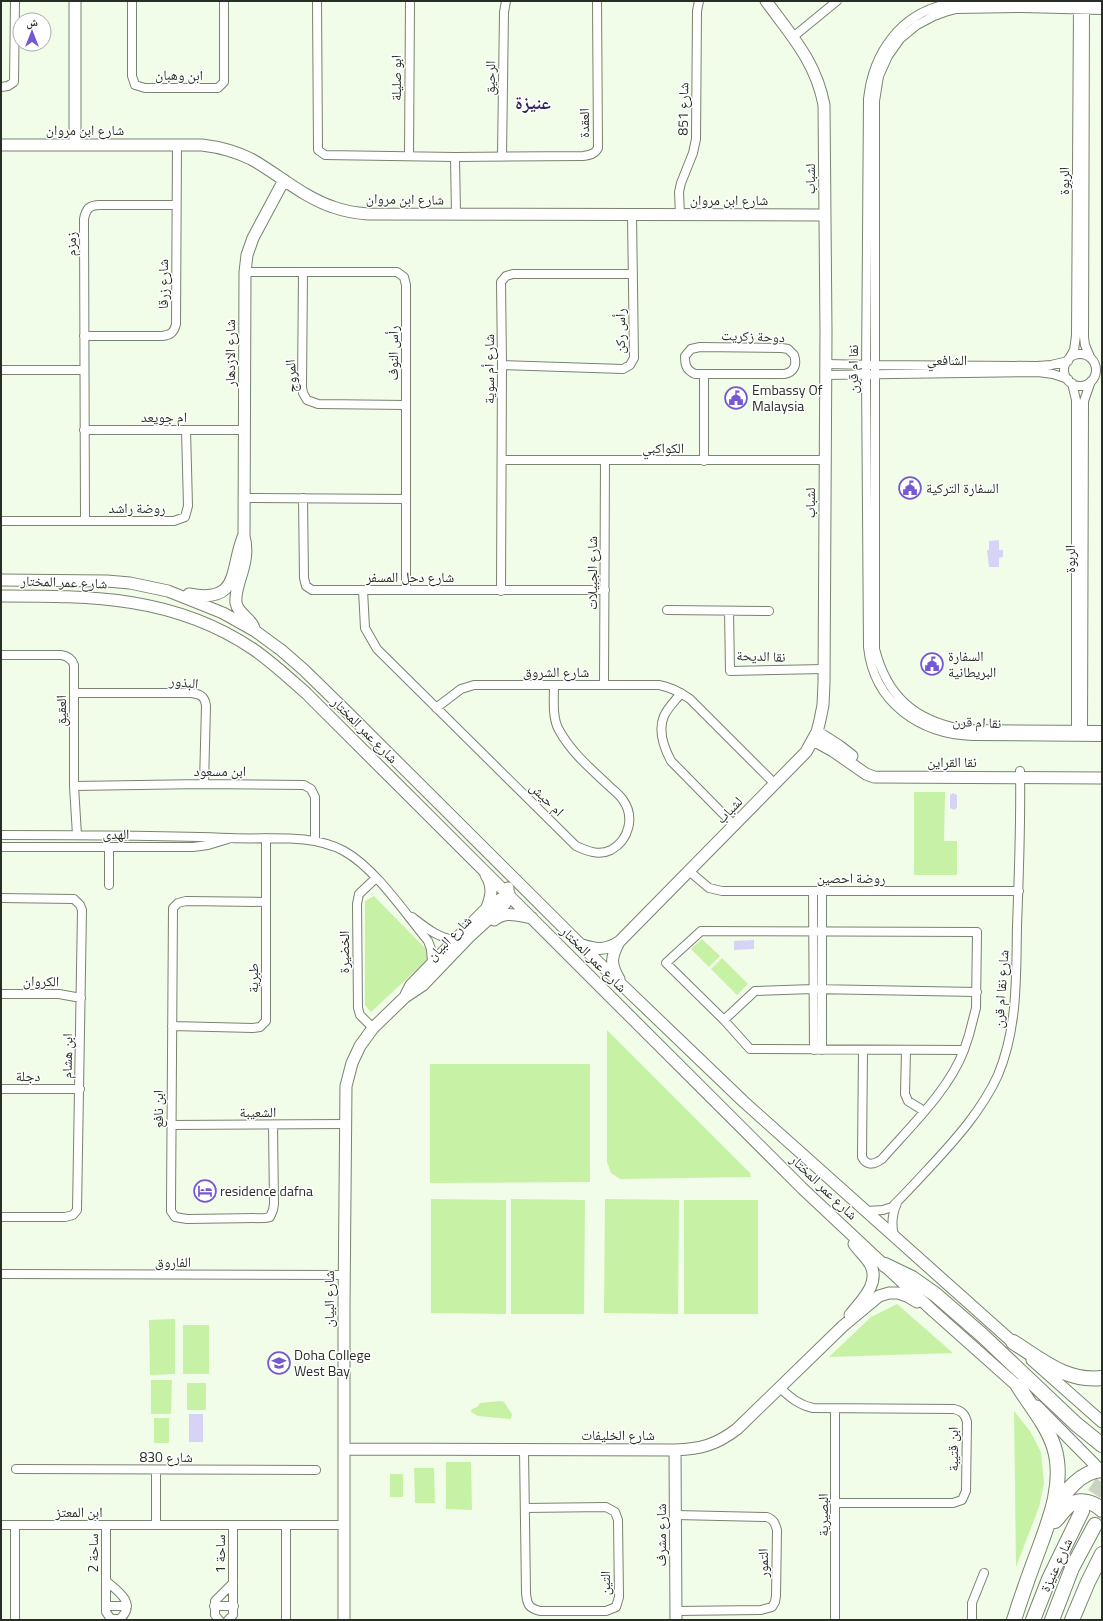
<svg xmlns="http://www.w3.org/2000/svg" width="1103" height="1621" viewBox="0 0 1103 1621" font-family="'Titillium Web','Noto Naskh Arabic',sans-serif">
<rect width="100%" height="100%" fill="#f1fde8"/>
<path fill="#c7f1a4" d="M914,792H945L944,841H957V875H914Z
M374,896L426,949L427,960L371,1012L365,1005V901Z
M702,939L720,956L709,967L691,949Z
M722,958L748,984L737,995L711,969Z
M607,1030L750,1173L751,1177L620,1179L611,1173L607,1162Z
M430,1064H590V1182L430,1183Z
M431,1199L506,1200V1314L431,1313Z
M511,1199L585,1200L584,1314H511Z
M605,1199L679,1200L678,1314L604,1313Z
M684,1200H758V1314H684Z
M897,1304L953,1353L829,1357L871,1317Z
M175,1319V1374L150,1375L149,1320Z
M183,1325H209V1374H183Z
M151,1380H172L171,1414H151Z
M187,1383H206V1410H187Z
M500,1401L504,1402L512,1414L511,1419L478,1416L471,1412L472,1409L477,1407L480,1403Z
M1014,1411L1030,1431L1041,1452L1044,1483L1039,1507L1016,1567Z
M154,1418H169V1443H154Z
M446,1462H471L472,1510L446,1509Z
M414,1468H434L435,1503H415Z
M390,1474H403V1497H390Z"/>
<path fill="#d7d3f7" d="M999,540V550H1003V557L999,558V567H989L987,550H989V541Z
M953,793L957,795V808L954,810L950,808V795Z
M754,940V949L734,950V941Z
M189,1414H203V1442H189Z"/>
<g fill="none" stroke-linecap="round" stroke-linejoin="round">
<path stroke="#c9d3c1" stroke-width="14" stroke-dasharray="14 7" stroke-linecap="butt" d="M1082,1511L1102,1482"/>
<g stroke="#798371" stroke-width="10">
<path id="street" d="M132,1V76L135,85L145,88H218L224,82V1
M317,1L318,150L325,155L455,157L583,156C590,155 595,154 598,148L597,1
M1102,2C1073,3 1043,2 1014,2C992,2 969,0 947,4C900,14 873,53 868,99L866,375L868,647C874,703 920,734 973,736L1102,737
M1085,5L1084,337L1085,345L1090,357
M1102,10L1022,8L956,9L945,12L934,16L917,25L900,39L888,56L879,76L875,101V649C887,696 914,720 961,729L1102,730
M793,37L837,1
M1,87L8,86L14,82L15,1
M409,156L410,1
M502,156L504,12L506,1
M455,157L456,215
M680,215L679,192L681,183L693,153L696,139L697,11L699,1
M245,272H397L404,277L406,285V590
M303,273L302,387L303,393L307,400L318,404L406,405
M84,336H162C170,335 174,333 176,324L177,145
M700,347L782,348L788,349L794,355C797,364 795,372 784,374H695C686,370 685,365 685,356L691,349Z
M1064 370a16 16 0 1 1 32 0a16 16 0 1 1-32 0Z
M1069,359L1074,350L1076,336L1078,5
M825,364L875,365L1037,366L1051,365L1068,361
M502,365L623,369L630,365L634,358L632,215
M1,370H84
M825,375L1038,372L1053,374L1068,379
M1072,383L1076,400V736
M84,430H245
M502,460H825
M704,461V374
M245,498L406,499
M303,498L304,578L306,586L312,590H605
M85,520L84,219C86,209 89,205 100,205H176
M1,521H174L185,517L188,506L186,430
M363,590L365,628L377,649L576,846C587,851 599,856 611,850C629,840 635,817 623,800C619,794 613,790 608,785C590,768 571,752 559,730C552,718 554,699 554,685
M501,591L502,365L501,282L506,276L513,274H633
M667,610L769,611
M729,611L730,671L824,669
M1,655H61C68,656 72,659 74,665V786L77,835
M604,685L605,461
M74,693H191C200,694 205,696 206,706L204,784
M681,693C676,700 668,707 664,716C658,730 664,748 671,761L735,826
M436,708L461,689L474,685H659C671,687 680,692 690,699L775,784
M1083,734L1084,401L1091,381
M74,786L204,784L304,785L311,789L315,797V841
M1,835C78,835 154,835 231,838C268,840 310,833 344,851C375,868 405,913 428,941L431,949L432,963
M1,847H193L208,845L228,839
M109,847V885
M689,871L709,888L722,891H1019
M813,891L814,1050
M822,891V1050
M1,898L74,899L80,905L82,910L77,1210L73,1215L65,1217H1
M266,902L186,901L178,903L173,908L171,1205V1211L175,1217L187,1219L265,1218L270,1217L273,1210L274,1204L273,1125
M412,917C425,927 438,938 455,940
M701,931L977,932L976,1008L969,1035L964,1050L750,1049L724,1020L666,963Z
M1,994H59L81,998
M724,1020L755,991L813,989L977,992
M172,1026L253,1028L260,1027L266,1021V838
M373,1028L360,1015L358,1008L357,904L359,894L376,878
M863,1050L862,1157C867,1167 875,1164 882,1159C910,1127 949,1090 964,1050
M906,1050L905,1094L908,1101L924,1111
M1,1089H80
M171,1125L346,1124
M866,1211L883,1210L892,1207C905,1194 917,1181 930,1167C956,1139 982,1110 998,1075C1018,1027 1016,976 1017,926C1019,874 1021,822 1020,771
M894,1236C891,1224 892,1214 897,1203
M1,1274L344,1275
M780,1388C791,1398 799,1405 813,1408L954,1409C962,1411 965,1414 967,1422L966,1491L962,1500L953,1503H836
M524,1450L526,1593C527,1605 529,1608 540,1611H606L616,1607L619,1597L618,1520L615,1512L606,1507L525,1508
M16,1469L316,1470
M156,1470V1525
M676,1515L767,1517C774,1520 775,1523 777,1530L776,1596L775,1602L772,1607L761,1610L676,1611
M1,1525H345
M15,1525V1620
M106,1525V1612L111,1619H120C137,1603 118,1591 106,1581
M286,1526V1620
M106,1606H127
M214,1606H234
M219,1620L215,1615V1601L233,1583
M228,1620L233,1615V1525
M835,1620V1409
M972,1620V1603L984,1573"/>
</g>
<g stroke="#798371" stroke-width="13">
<path id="secondary" d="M75,1V145
M1,145H202C219,147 235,151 251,159C278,174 303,197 333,207C344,211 356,213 368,214L825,215
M1,580L107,581L130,583L168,591L223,613L255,631L281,650L304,670L351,716L597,961L744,1102L1018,1347
M189,594C240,604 230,570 243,537
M1,596C93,596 174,596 253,649C272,662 289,678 307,694L803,1189L933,1311L1024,1392
M254,628C251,618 238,614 236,603C235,595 238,586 240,579C245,564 248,551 244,536L245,272L247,255L253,238L284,180
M817,732L839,746L852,756
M813,740L833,751L866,774L874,777L1102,778
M486,910C491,898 494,887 486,875
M494,920C506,910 519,916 532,918
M582,945C597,950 606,950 619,942L806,752L817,732L820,720L823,705L824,683L826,332L824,105C816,62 791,35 766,1
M619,979C610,964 611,957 619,942
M405,997L411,985L455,940L485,910L509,893
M850,1315C861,1301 881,1283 870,1264C866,1257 859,1251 854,1244
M1032,1360L1102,1422
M1037,1406L1102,1472
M345,1449L675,1450C701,1449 716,1445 737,1429L843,1326L879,1296L889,1293H898L907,1296L917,1302
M675,1450L676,1620
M344,1620V1305L346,1086L352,1063L360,1046L373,1028L405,997L423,985L469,937L505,904L508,888"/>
</g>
<g stroke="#798371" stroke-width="16">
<path id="highway" d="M885,1265L912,1278L936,1295L982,1335L1076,1424L1102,1445
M1013,1342C1042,1360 1066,1382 1102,1378
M1055,1510C1064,1492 1081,1471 1102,1470
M1055,1521C1060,1516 1064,1509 1070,1505C1080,1498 1094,1502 1102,1510
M1014,1620C1020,1601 1027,1581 1034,1562C1047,1526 1066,1485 1054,1447C1047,1425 1030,1405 1018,1386
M1033,1620L1049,1579L1082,1511
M1052,1620L1072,1568L1095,1525
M1072,1620L1088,1582L1102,1554"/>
</g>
<use href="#street" stroke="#fff" stroke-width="8"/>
<use href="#secondary" stroke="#fff" stroke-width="11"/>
<use href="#highway" stroke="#fff" stroke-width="14"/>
</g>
<defs>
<g id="civic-ring" transform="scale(1.15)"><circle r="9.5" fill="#fff" stroke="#7459d3" stroke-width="1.5"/><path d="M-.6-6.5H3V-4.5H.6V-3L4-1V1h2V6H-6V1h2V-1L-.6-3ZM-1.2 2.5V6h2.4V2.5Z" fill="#7459d3"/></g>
<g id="hotel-ring" transform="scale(1.15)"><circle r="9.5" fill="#fff" stroke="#7459d3" stroke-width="1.5"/><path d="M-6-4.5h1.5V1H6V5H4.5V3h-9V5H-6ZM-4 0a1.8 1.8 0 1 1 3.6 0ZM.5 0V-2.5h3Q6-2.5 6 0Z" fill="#7459d3"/></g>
<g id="school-ring" transform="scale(1.15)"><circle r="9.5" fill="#fff" stroke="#7459d3" stroke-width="1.5"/><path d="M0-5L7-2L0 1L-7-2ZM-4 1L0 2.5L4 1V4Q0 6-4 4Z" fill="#7459d3"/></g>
</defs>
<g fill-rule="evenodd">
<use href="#civic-ring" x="736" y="398"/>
<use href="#civic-ring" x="910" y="488"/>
<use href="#civic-ring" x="932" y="664"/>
<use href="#hotel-ring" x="205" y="1191"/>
<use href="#school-ring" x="279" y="1363"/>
</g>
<g text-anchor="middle" stroke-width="3" stroke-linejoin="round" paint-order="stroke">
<g font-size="14" fill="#282d25" stroke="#fff">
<text transform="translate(179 75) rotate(1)" y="5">ابن وهبان</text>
<text transform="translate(396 78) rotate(-90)" y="5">ابو صليلة</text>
<text transform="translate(490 78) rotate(-89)" y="5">الرحيق</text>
<text transform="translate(683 109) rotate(-89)" y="5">شارع 851</text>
<text transform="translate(584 123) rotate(-90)" y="5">العقدة</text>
<text x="85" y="135">شارع ابن مروان</text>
<text transform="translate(810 179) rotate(-90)" y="5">لشباب</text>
<text transform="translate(1064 181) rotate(-90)" y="5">الربوة</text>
<text transform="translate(405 199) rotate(1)" y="5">شارع ابن مروان</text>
<text x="729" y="205">شارع ابن مروان</text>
<text transform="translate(71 244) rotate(-90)" y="5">زمزم</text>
<text transform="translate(163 284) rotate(-90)" y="5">شارع زرقا</text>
<text transform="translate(620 331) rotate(-90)" y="5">رأس ركن</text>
<text transform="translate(753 336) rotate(2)" y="5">دوحة زكريت</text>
<text transform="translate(230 353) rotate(-90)" y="5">شارع الازدهار</text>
<text transform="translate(393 353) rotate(-90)" y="5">رأس النوف</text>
<text x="947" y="365">الشافعي</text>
<text transform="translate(489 369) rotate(-90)" y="5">شارع أم سوية</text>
<text transform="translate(853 369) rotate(-90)" y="5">نقا ام قرن</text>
<text transform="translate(291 376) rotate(-94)" y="5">المروج</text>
<text x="164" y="422">ام جويعد</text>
<text x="663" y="453">الكواكبي</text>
<text transform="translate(810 503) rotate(-90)" y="5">لشباب</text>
<text x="137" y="513">روضة راشد</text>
<text transform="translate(1070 559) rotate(-90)" y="5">الربوة</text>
<text transform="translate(592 573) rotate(-90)" y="5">شارع الجبيلات</text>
<text x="410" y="582">شارع دحل المسفر</text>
<text transform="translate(64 582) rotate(2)" y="5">شارع عمر المختار</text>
<text transform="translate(761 656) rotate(2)" y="5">نقا الديحة</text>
<text x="556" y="677">شارع الشروق</text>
<text transform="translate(184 682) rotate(6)" y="5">البذور</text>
<text transform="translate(61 711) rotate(-90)" y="5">العقيق</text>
<text transform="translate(977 722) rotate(3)" y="5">نقا ام قرن</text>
<text transform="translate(365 730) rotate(45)" y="5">شارع عمر المختار</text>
<text x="952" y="767">نقا القراين</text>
<text x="220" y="776">ابن مسعود</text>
<text transform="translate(547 799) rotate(45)" y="5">ام حيش</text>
<text transform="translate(729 810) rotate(-46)" y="5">لشباب</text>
<text x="116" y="839">الهدى</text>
<text x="851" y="883">روضة احصين</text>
<text transform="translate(449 938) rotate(-45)" y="5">شارع البيان</text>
<text transform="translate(344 952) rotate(-90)" y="5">الخضيرة</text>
<text transform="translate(594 959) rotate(45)" y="5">شارع عمر المختار</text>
<text transform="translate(253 978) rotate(-90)" y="5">طبرية</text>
<text transform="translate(41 981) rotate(1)" y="5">الكروان</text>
<text transform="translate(1001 989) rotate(-86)" y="5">شارع نقا ام قرن</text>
<text transform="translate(67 1056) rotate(-89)" y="5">ابن هشام</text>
<text x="28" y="1081">دجلة</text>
<text transform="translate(158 1109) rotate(-90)" y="5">ابن نافع</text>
<text x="258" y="1117">الشعيبة</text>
<text transform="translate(824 1187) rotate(44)" y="5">شارع عمر المختار</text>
<text x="173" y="1267">الفاروق</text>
<text transform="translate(329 1299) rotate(-90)" y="5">شارع البيان</text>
<text x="618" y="1440">شارع الخليفات</text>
<text transform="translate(953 1449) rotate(-90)" y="5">ابن قتيبة</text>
<text x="166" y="1462">شارع 830</text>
<text x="79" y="1517">ابن المعتز</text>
<text transform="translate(823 1515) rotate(-90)" y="5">البصيرية</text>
<text transform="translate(661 1535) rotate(-90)" y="5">شارع مشرف</text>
<text transform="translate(93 1553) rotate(-90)" y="5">ساحة 2</text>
<text transform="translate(220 1554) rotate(-90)" y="5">ساحة 1</text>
<text transform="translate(763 1563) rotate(-90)" y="5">التمور</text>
<text transform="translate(1056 1565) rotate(-65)" y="5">شارع عنيزة</text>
<text transform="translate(605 1583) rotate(-89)" y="5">التين</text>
</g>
<g font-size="14" fill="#282d25" stroke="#fff" text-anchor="start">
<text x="752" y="395">Embassy Of<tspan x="752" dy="16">Malaysia</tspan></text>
<text x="926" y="493">السفارة التركية</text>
<text x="948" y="661">السفارة<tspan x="948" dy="16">البريطانية</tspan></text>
<text x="220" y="1196">residence dafna</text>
<text x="294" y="1360">Doha College<tspan x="294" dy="16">West Bay</tspan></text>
</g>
<g font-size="18" font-weight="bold" fill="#31245f" stroke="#fff">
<text x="533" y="109">عنيزة</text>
</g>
</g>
<rect width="1103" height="1621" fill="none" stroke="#282d25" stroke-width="4"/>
<g transform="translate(32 32)"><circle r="19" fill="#ffffff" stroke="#a9aba8"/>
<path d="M0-3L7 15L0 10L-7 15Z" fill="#7459d3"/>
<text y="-6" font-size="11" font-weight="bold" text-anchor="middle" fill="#282d25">ش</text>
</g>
</svg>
